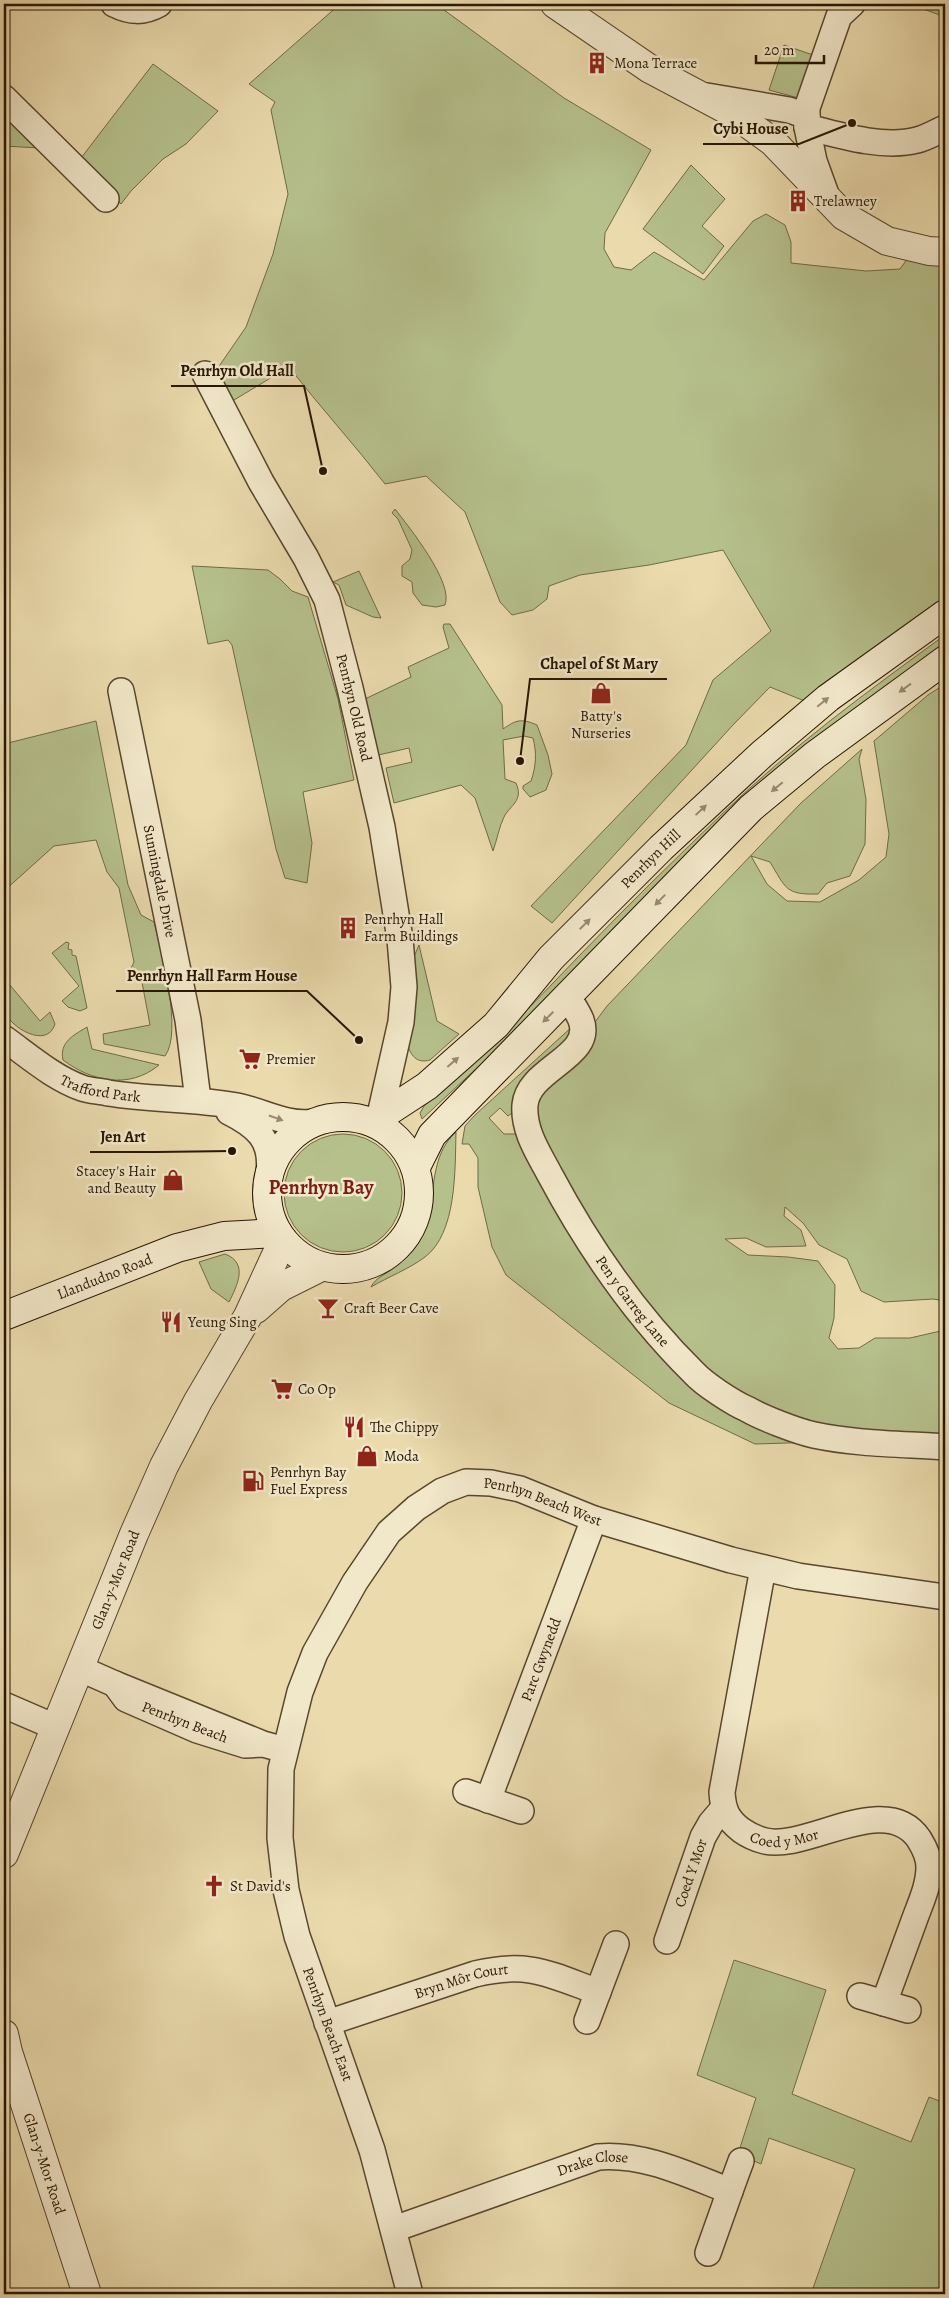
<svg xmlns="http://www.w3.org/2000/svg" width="949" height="2298" viewBox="0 0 949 2298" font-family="Alegreya,serif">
<rect width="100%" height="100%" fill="#eadaac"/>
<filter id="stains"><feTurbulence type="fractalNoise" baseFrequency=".004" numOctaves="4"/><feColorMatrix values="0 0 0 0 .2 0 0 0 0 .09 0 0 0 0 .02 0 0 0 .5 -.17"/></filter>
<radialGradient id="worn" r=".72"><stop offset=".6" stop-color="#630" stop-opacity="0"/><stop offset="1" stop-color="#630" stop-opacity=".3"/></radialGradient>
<path fill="#b5c08b" stroke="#6e6b46" d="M340,4H436L564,98L651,150L605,233L604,249L614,267L631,270L654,252L704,280L753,221L766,214L785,225L791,242V263L866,271L900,269L908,258L945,260V459L941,481L945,498V601L807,702L770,687L733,725L552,923L531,906L686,745L713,680L771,631L723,550L649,565L580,575L549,586L547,599L533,610L512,615L500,602L465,512L426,476L385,484C354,444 320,407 289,367L229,403L213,375L246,327L273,254L288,194L271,110L275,102L249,84Z
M910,4H945V17Z
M784,45L816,56L802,99L769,90Z
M153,64L218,111L186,144L163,159L131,191L121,204L78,162Z
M4,109L40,148L4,146Z
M691,165L725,199L702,226L724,246L703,274L643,229Z
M395,509C409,527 454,583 445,605L436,607L422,605L413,593L412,582L402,576V566L410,559L412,550L398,519L392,513Z
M192,566L268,570L280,579L292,591L308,597L338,699L354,780L303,792L312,843L307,883L285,878L276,849L232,645L228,640L208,644Z
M359,571L381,618L373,617L346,605L339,585L333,582Z
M444,624H450L502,705L503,729C516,720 521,718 537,725L548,755L552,774L546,790L530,797L523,789V786L531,781C536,767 537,753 533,738L524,736L503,740L505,779L516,783C524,801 510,805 504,817C499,827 497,840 493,851L475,798L461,785L394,803L386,768L412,762L409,748L374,756L365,699L411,677L408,667L449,648L443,627Z
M945,635V642L803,749L507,1040L422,1119L420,1113L424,1106C480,1060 529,1008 579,956C625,908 673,861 721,815C790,748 868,691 945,635Z
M945,684V1301L933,1299L884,1302L861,1291L847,1259L819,1245L803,1223L785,1207L784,1216L801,1230L806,1246L766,1247L746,1238L725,1239L748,1255L788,1257L818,1261L835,1285L834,1318L829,1338L838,1349L859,1348L875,1338H910L945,1330V1443L857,1433L772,1413L705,1375L620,1271L539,1139L534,1099L591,1042L595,1022L607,1006L801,803L862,749L859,759L866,799L865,844L850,876L827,883L818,894C785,895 786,888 770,862L751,856L767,884L787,901L820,902L859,880L886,857L889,834L874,741L928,695Z
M96,721L128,885L141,915L154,922C161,952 183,1032 165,1056L104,1044L103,1034L150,1025L141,977L129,979L128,974L134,962L119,888L107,872L96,840L54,846L4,891V744Z
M66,942L69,943L68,949L72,950V955L76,956L87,1008L80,1011L68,1007L62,1001L79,986L52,953Z
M419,945L437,1021L459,1034L430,1060C416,1064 411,1055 407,1044L410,966Z
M4,978L40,1021L50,1012L55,1024C47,1050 9,1027 4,1010C1,1001 4,987 4,978Z
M574,1025L577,1027L521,1106L508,1116L500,1108L489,1118L504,1134H520L680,1370L820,1442L755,1444L669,1403L506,1275L492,1247L478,1187V1158L469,1144H462L465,1126L475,1115Z
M87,1027L92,1049L159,1065C129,1090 91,1081 63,1060C59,1042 74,1035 87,1027Z
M456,1132C455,1169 457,1233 425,1257C409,1269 388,1277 371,1287C376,1277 385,1275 394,1268C405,1260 416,1249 422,1236C438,1203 426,1159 456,1132Z
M284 1193a59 59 0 1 1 118 0a59 59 0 1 1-118 0Z
M225,1254C249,1263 237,1286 229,1302L211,1289L199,1262Z
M734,1960L826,1990L792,2094L911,2142L929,2097L945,2103V2294H811L855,2169L769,2138L761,2164L738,2154L756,2098L697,2075Z"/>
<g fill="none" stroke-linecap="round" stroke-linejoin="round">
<g stroke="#58472c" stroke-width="28">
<g id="minor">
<path d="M114,4C130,12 143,13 159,4"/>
<path d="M707,96L789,110L807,116"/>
<path d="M4,98L106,199"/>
<path d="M807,127C838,135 884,149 917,140C926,138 936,132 945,128"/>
<path d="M827,197L814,161L807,127V108L839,16L852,4"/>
<path id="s1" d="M205,374L261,482L306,558L327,600L350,688L382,827L400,939L404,987L401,1022L380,1115"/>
<path id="s2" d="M121,691L188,1020L198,1100"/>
<path id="s3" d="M568,997C572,1004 578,1012 581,1020C595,1057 528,1068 525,1105C523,1131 539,1154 550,1175C588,1246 636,1316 694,1373C704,1384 733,1403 747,1409C763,1418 796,1431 814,1435C856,1444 902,1444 945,1447"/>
<path id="s4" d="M4,1041L5,1039C30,1057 54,1078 82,1088C90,1091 100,1091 108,1093C151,1100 194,1098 237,1106C263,1111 286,1126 313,1122"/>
<path d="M229,1112C257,1126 273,1140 269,1173"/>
<path id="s5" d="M763,1568L722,1792C723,1810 727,1819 741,1830C748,1835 757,1839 765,1841C807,1851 886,1790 919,1839C924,1847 929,1857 929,1867C929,1886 920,1904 914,1921C904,1949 894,1976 884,2003"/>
<path d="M81,1669L115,1684"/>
<path d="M4,1705L55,1727"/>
<path d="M263,1744L245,1745L197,1730L126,1699L115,1684L263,1744L285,1750"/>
<path d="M466,1792L521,1811"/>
<path id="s6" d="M488,1800L594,1519"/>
<path id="s7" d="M667,1941L703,1837L711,1823L723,1809"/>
<path d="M860,1996L908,2010"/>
<path d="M587,2021L616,1944"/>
<path id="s8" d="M327,2023L475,1974C528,1961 549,1974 598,1992"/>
<path d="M730,2191L741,2161"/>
<path id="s9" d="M394,2229L598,2157C644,2153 688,2175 730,2191L708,2253"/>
<path id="s10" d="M410,2294L372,2150L297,1936L286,1890L280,1838L281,1769L300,1692L315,1653L355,1582L389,1532L416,1508L442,1491L466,1482L491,1483L520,1489L594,1519L731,1560L798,1576L945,1597"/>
</g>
</g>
<g stroke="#58472c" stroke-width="30">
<g id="tertiary">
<path d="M555,4L650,69L733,113L773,142L844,216L887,241L929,251L945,252"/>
<path d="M256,1309L281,1287L321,1267"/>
<path id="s11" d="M4,1854L134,1534L164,1466L198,1401L248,1316L283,1240"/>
<path id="s12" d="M4,2034L8,2052L87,2294"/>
</g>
</g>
<g stroke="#281601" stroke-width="30">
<g id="secondary">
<circle cx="343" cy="1193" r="76"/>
<path id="s13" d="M372,1122L427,1086L496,1025L551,958L661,848L762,754L828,698L945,614"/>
<path d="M416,1167L432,1135L751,808L815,755L945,660"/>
<path id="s14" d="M4,1316L177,1248L224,1236L278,1233"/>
</g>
</g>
<use href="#minor" stroke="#f1e7c9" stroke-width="25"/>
<use href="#tertiary" stroke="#f1e7c9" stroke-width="28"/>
<use href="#secondary" stroke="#f1e7c9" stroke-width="28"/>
</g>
<defs><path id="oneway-solid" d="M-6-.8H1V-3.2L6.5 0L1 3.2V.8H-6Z" transform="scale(1.25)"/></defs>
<g fill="#97896f">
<use href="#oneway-solid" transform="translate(905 688) rotate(144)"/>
<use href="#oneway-solid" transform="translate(823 702) rotate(-39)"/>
<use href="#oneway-solid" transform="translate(777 787) rotate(140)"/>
<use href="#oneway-solid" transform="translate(701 810) rotate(-43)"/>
<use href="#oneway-solid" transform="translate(660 900) rotate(134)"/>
<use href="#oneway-solid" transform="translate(585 924) rotate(-45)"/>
<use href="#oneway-solid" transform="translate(548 1017) rotate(135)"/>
<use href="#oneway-solid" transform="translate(453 1062) rotate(-41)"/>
<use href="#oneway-solid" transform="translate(276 1118) rotate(19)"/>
</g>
<defs>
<g id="building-bare" transform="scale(1.725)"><path d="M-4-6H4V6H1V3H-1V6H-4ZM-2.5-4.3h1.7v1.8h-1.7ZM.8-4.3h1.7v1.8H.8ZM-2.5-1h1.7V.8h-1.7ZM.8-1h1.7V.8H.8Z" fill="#8f2418" stroke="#f1e7c9" stroke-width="2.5" paint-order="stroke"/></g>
<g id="shop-bare" transform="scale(1.725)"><path d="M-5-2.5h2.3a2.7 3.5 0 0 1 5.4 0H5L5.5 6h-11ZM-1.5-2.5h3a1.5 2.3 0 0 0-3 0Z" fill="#8f2418" stroke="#f1e7c9" stroke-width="2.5" paint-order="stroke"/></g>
<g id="supermarket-bare" transform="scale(1.725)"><path d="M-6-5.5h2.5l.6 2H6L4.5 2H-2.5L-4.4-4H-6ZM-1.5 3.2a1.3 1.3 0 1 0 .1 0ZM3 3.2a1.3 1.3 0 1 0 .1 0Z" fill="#8f2418" stroke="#f1e7c9" stroke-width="2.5" paint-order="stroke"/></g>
<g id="bar-bare" transform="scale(1.725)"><path d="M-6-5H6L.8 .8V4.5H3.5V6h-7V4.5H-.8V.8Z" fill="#8f2418" stroke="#f1e7c9" stroke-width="2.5" paint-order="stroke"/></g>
<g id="restaurant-bare" transform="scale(1.725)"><path d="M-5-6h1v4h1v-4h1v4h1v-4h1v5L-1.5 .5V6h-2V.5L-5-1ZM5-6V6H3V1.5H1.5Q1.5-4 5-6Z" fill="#8f2418" stroke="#f1e7c9" stroke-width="2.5" paint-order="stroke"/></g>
<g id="fuel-bare" transform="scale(1.725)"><path d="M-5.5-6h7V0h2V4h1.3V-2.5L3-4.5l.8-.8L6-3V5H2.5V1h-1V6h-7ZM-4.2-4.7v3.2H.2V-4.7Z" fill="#8f2418" stroke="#f1e7c9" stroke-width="2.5" paint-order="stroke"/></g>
<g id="church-bare" transform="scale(1.725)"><path d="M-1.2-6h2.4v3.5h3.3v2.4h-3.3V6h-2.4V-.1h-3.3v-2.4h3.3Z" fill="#8f2418" stroke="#f1e7c9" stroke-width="2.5" paint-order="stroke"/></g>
</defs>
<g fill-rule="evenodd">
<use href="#building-bare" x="597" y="63"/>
<use href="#building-bare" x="798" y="201"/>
<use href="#shop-bare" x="601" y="693"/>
<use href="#building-bare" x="348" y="928"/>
<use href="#supermarket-bare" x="250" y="1059"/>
<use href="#shop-bare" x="173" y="1180"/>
<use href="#bar-bare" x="328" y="1308"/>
<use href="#restaurant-bare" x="171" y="1322"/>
<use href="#supermarket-bare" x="282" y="1389"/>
<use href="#restaurant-bare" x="354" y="1427"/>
<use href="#shop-bare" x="367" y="1456"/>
<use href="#fuel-bare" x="253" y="1481"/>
<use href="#church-bare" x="214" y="1886"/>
</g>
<g text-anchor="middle" stroke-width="5" stroke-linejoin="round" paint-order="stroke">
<g font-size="15" fill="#281601" stroke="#f1e7c9" text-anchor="start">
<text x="614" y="68">Mona Terrace</text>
<text x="814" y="206">Trelawney</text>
<text x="601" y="721" text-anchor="middle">Batty's<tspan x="601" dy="17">Nurseries</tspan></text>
<text x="364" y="924">Penrhyn Hall<tspan x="364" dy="17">Farm Buildings</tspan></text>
<text x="266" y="1064">Premier</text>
<text x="156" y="1176" text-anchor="end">Stacey's Hair<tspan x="156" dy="17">and Beauty</tspan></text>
<text x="344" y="1313">Craft Beer Cave</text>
<text x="188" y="1327">Yeung Sing</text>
<text x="298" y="1394">Co Op</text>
<text x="370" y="1432">The Chippy</text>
<text x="384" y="1461">Moda</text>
<text x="270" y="1477">Penrhyn Bay<tspan x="270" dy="17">Fuel Express</tspan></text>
<text x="230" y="1891">St David's</text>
</g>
<g font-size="15" fill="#281601" stroke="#f1e7c9">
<text dy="5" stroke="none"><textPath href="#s1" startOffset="368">Penrhyn Old Road</textPath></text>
<text dy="5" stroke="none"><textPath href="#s13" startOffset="385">Penrhyn Hill</textPath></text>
<text dy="5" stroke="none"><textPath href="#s2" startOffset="194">Sunningdale Drive</textPath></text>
<text dy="5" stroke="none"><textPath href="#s4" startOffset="112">Trafford Park</textPath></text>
<text dy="5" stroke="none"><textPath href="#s14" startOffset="108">Llandudno Road</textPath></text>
<text dy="5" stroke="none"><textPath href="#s3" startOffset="361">Pen y Garreg Lane</textPath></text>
<text dy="5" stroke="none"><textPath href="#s10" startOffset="980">Penrhyn Beach West</textPath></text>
<text dy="5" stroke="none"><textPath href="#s11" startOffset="296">Glan-y-Mor Road</textPath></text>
<text dy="5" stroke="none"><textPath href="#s6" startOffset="150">Parc Gwynedd</textPath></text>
<text transform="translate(185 1722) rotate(21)" y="5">Penrhyn Beach</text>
<text dy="5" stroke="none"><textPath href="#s5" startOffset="318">Coed y Mor</textPath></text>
<text dy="5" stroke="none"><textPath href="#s7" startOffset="72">Coed Y Mor</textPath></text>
<text dy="5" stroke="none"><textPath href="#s8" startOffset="141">Bryn Môr Court</textPath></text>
<text transform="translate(328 2024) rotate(70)" y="5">Penrhyn Beach East</text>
<text dy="5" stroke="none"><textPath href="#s12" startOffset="136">Glan-y-Mor Road</textPath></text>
<text dy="5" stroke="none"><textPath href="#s9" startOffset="210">Drake Close</textPath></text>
</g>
<g font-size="20" font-weight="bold" fill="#7a1f14" stroke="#f1e7c9">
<text x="321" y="1194">Penrhyn Bay</text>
</g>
</g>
<path fill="none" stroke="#281601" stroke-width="2" d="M852 123L799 144H703M323 471L304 386H171M520 761L530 679H667M359 1040L307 991H116M232 1151L156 1152H90"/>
<g fill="#281601" stroke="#f1e7c9" stroke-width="2">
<circle cx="852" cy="123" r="5"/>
<circle cx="323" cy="471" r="5"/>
<circle cx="520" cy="761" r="5"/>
<circle cx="359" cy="1040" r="5"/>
<circle cx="232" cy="1151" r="5"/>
</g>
<g font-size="16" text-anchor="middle" font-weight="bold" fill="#281601" stroke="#f1e7c9" stroke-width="5" stroke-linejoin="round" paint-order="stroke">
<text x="751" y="134">Cybi House</text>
<text x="237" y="376">Penrhyn Old Hall</text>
<text x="599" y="669">Chapel of St Mary</text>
<text x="212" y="981">Penrhyn Hall Farm House</text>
<text x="123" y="1142">Jen Art</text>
</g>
<rect width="949" height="2298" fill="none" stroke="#eadaac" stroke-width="20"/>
<rect x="5" y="5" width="939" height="2288" fill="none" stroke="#281601" stroke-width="2.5"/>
<rect x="10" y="10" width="929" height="2278" fill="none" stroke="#281601"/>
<path d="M756 55v8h68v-8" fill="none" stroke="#281601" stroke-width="2.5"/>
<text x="764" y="55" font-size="15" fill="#281601" stroke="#f1e7c9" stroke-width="4" paint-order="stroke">20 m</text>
<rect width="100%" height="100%" filter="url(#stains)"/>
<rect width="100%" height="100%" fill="url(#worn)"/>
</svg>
